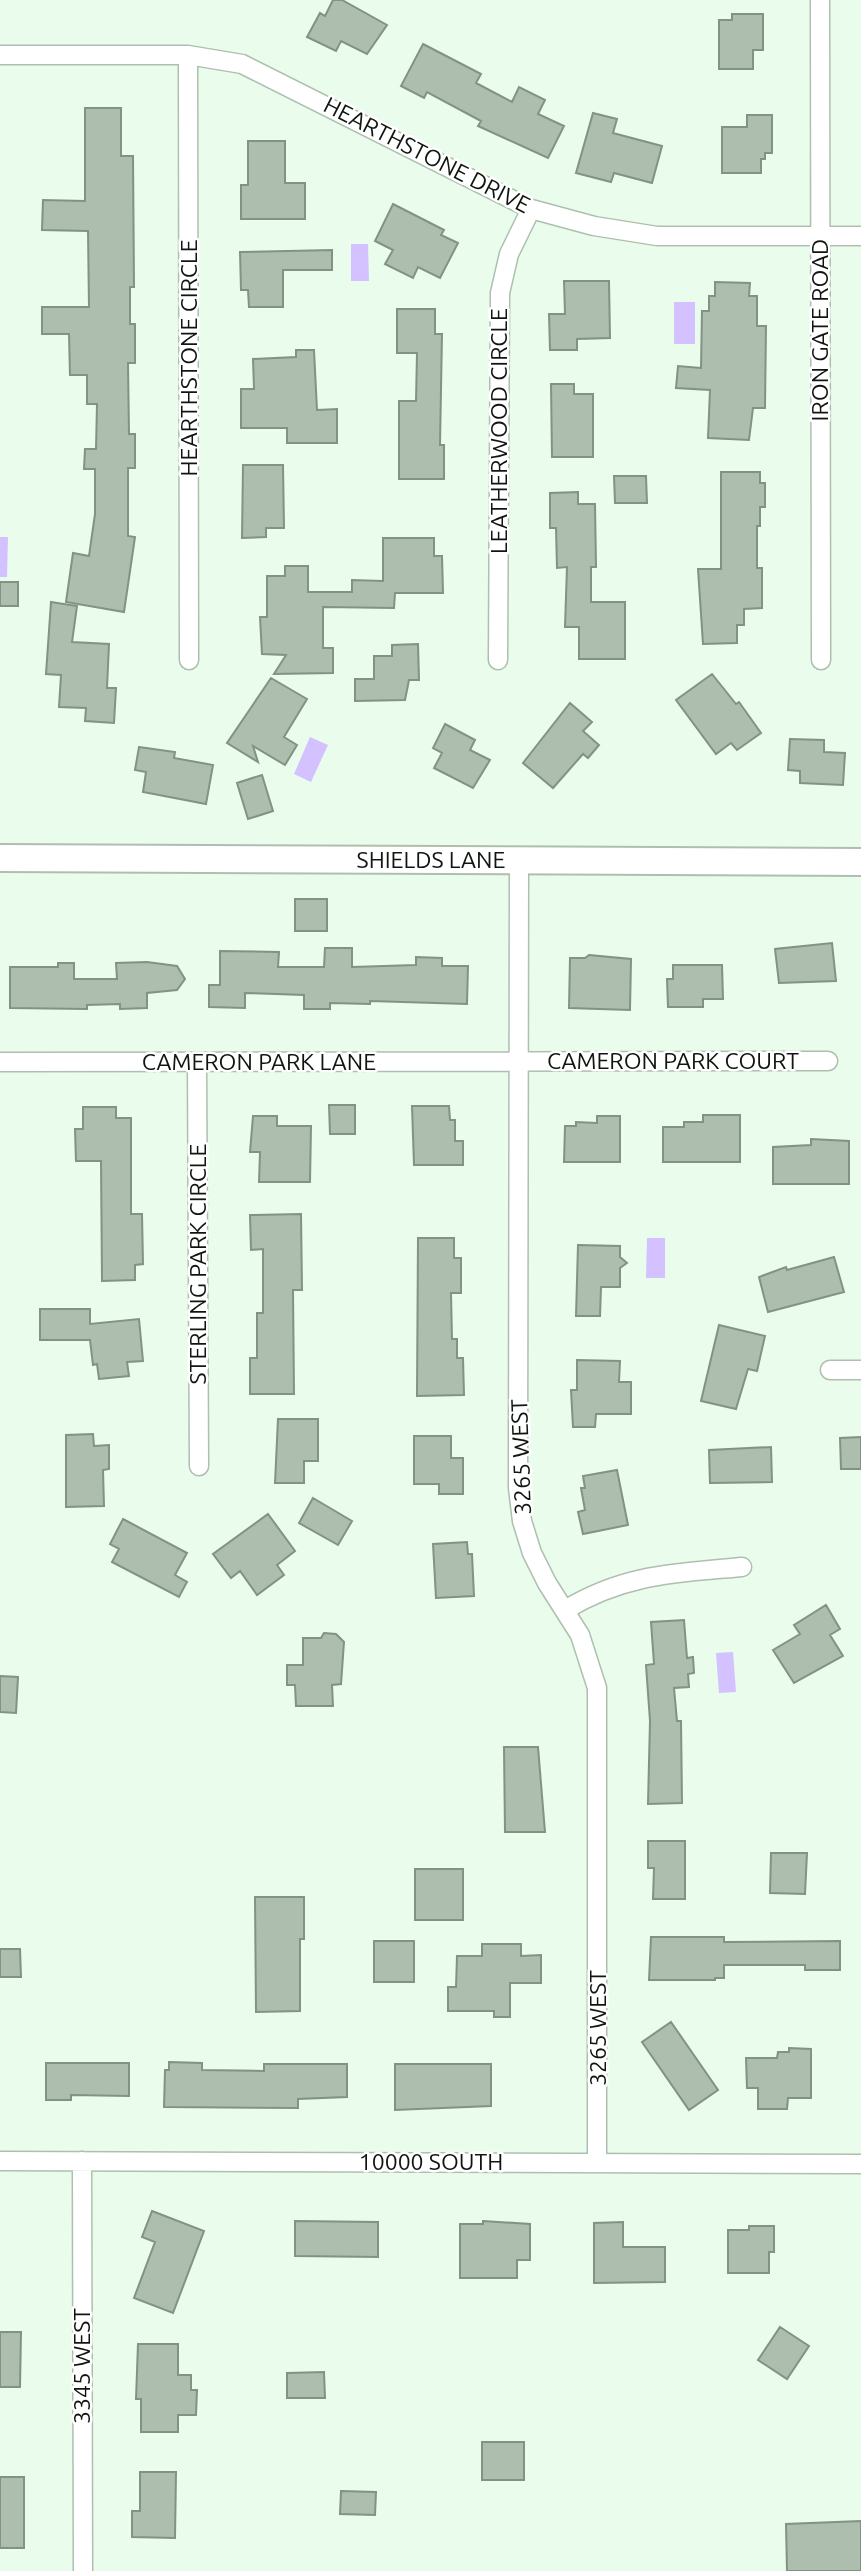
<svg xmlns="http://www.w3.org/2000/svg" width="861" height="2571" viewBox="0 0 861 2571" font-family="Ubuntu,sans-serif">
<rect width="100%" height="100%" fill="#eafceb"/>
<path fill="#d4c1ff" d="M351,244H368L369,281H351Z
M674,302H695V344H674Z
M0,537H8L7,577H0Z
M310,737L328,745L311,782L294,774Z
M647,1238H665V1278H646Z
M733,1652L736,1692L719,1693L716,1653Z"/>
<path fill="#adbeae" stroke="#829283" stroke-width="2" d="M333,0H342L387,25L367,54L341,41L336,51L307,37L320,13L325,16Z
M732,14H763V50H753V69H719V20H732Z
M423,44L481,74L476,83L512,102L519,87L545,100L538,114L564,126L548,158L478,126L481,121L427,92L424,98L401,86Z
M85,108H121V156H133L134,287H130V324H135V363H128L129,434H135V468H128V536L135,537L124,612L66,602L73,553L89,556L95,514V469H84L85,449H96L97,404H87V375H70L69,334H42V307H89L88,231L42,230L43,200L85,201Z
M593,113L617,119L613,133L662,146L652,183L614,173L611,182L576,173Z
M747,115H772V153H765V159H761V173H722V127H747Z
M248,141H285V183H305V219H241V185H248Z
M393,204L444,230L441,235L458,243L440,278L418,267L413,278L385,264L393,250L375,241Z
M332,250V270H283V307H249L248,290H241L240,252Z
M564,281H609L610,338L577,339V350H550L549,314H565Z
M715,282L750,283L749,296H757V326H766L765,408H753L749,440L708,438L710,390L676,388L678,366L701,368L702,311H709V296H715Z
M397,309H435V334H442L440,445H444V479H399V401H416L417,353H397Z
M296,350H314L317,410L337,409V443H287V428H241V389H254L253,359L296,357Z
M551,384H574V394H593V457H552Z
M243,465H283L284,528H266V537L242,538Z
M721,472H760V483H765V507H760V526H757V568H762V608L744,609V625H737V643L703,644L698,569H721Z
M614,476H646L647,503H615Z
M578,492V504H595L596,567H591V602H625V659H579V627H565L567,567L557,568L556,528H550V493Z
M383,538H434V556H442L443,593H395L394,608L323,607V648H333V673L274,674L286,655L262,654L260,617H267V576H285V566H308V592H352V580L383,581Z
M0,582H18V606H0Z
M51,602L77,606L72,642L109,644L107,688H116L114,723L85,721L86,708L59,707L61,675L46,674Z
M418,644L419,680H409L405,700L355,701V679H374V656H392V645Z
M712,674L736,704L739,702L761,733L737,750L731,743L716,754L676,700Z
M271,678L307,699L284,737L297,745L285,765L253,746L258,762L227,743Z
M570,703L592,722L583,731L599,745L588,758L583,754L553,788L523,763Z
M445,724L475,740L470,750L490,760L473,788L434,768L442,753L433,748Z
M790,739L824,740V752L845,753L843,785L800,783V771L788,770Z
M139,747L175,752L174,758L213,765L206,804L143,792L146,772L135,770Z
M262,775L273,811L248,819L237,783Z
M295,899H327V931H295Z
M832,943L836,981L779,983L775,949Z
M325,948H352V967L416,965V957L442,958V966H468L467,1004L370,1001V1004L330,1003V1009H304V995L245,993V1008L209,1007V985H220V951L279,952L278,967H324Z
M589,955L631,959L630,1010L569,1008L570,958H585Z
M58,963H74V979H117L116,963L147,962L177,966L185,979L177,990L147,993V1008L120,1009V1004L87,1005V1009L10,1008V967H58Z
M673,965H722L723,999H703V1007H668L667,979H673Z
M329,1105H355V1134H330Z
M412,1106H449L450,1120H455V1141H463V1165H414Z
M83,1107H116V1118H131V1214H142L143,1264L135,1265V1280L102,1281L101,1161H76L75,1129H83Z
M703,1115H740V1162H663V1127H684V1122H703Z
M253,1116H277V1126H311L310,1182H259L260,1152H250Z
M597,1116H620V1162H564L565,1126H576V1122L597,1123Z
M811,1139L849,1141V1184H773V1147L811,1145Z
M301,1214L302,1290H293L294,1394H250V1358H257V1313H263V1249L251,1250L250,1215Z
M418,1238H454V1258H461V1293H451L452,1339H457V1358H463L464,1395L417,1396Z
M578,1245L620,1246V1257L627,1263L620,1268V1287H601L600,1316H576Z
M834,1257L844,1292L768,1312L759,1277L786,1267L787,1270Z
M40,1309H90V1324L139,1319L143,1361L127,1362L129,1376L99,1379L97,1364L93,1365L90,1340H40Z
M719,1325L765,1336L757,1371L748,1369L736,1409L701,1401Z
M577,1360L620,1361L619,1382H631V1414H596L595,1427H573L571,1390H577Z
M278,1419H318V1461H304V1483H275Z
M93,1434L94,1446L109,1445V1469L103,1470L104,1506L66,1507V1435Z
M414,1436H451V1458H463V1494H439V1484H414Z
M861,1437V1469H841L840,1438Z
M771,1447L772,1482L710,1483L709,1450Z
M617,1470L628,1525L583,1534L578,1512L585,1510L581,1488H585L583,1476Z
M313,1498L352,1521L338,1545L299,1523Z
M268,1514L295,1551L277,1565L284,1575L257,1595L240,1571L231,1578L213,1554Z
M123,1519L187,1553L175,1575L187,1582L179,1597L112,1562L119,1549L110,1544Z
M467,1542L468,1554H472L474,1596L436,1598L433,1544Z
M826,1605L840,1629L830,1635L843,1656L794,1683L773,1650L800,1634L794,1625Z
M684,1620L687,1658L693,1657L694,1673L688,1674L689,1687L674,1688L677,1721H681L682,1803L648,1804L650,1721L646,1665L654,1664L651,1622Z
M324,1633L336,1634L344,1642L341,1684L332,1685L333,1706H296L295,1685H287V1665H303V1638H321Z
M0,1676L18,1677L16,1713L0,1712Z
M504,1747H538L545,1832H505Z
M648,1841H685V1899H653L654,1868H648Z
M771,1853H807L805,1894L770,1893Z
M415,1869H463V1920H415Z
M255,1897H304V1939H300V2011L256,2012Z
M651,1937H724V1942L840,1941V1970H805V1965H724V1978H715V1980H649Z
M374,1941H414V1982H374Z
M482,1944H521V1956L541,1955V1983H510V2017H494V2011H448V1987H456L457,1956H482Z
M0,1949H20L21,1977H0Z
M671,2022L718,2090L689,2110L642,2042Z
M789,2048L811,2049V2098H788L787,2109H758V2088H747L746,2058H777L778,2052H789Z
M169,2062L202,2063V2070L264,2071V2064H347V2097L298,2099V2108L164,2107L165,2070H169Z
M46,2063H129V2096L71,2095V2100H46Z
M395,2064H491V2106L395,2110Z
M152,2211L204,2231L173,2313L134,2298L155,2242L142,2237Z
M295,2221L378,2222V2257L295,2256Z
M483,2221L530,2224V2260H517V2278H460V2224H483Z
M623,2222V2247H665V2282L594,2283V2223Z
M749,2226H774V2252H769V2273H728V2230H749Z
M780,2327L809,2346L787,2379L758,2360Z
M0,2332H21L20,2387H0Z
M138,2344H178V2375H191V2390H197L196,2415H178V2432H141V2399H136Z
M324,2372L325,2398H287V2373Z
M482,2442H524V2480H482Z
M140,2472H176L175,2538L132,2537V2511H140Z
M0,2477H24V2548H0Z
M341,2491L376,2492L375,2515L340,2514Z
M861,2521V2571H787L786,2524Z"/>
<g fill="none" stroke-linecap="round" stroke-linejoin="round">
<g stroke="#aebfaf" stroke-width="21">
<path id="minor" d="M820,0L821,660
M0,55H188L242,64L531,209L594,226L657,236H861
M188,55L189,660
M498,660L500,293L509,254L531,209
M519,860L518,1488L522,1521L532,1553L547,1583L580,1635L597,1688V2163
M0,1062L828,1061
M197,1062L199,1466
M830,1370H861
M565,1610C624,1574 675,1573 742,1567
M0,2161L861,2164
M82,2161L83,2571"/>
</g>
<g stroke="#aebfaf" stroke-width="30">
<path id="secondary" d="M0,858L861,862"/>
</g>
<use href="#minor" stroke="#fff" stroke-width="18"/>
<use href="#secondary" stroke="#fff" stroke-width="26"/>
</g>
<g text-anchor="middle" stroke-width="5" stroke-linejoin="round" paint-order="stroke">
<g font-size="23" fill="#0f150f" stroke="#fff">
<text transform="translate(427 155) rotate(27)" y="8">HEARTHSTONE DRIVE</text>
<text transform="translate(820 330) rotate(-90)" y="8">IRON GATE ROAD</text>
<text transform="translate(189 358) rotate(-90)" y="8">HEARTHSTONE CIRCLE</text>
<text transform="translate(499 431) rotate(-90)" y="8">LEATHERWOOD CIRCLE</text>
<text x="431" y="868">SHIELDS LANE</text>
<text x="673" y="1069">CAMERON PARK COURT</text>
<text x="259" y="1070">CAMERON PARK LANE</text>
<text transform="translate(198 1264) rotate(-90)" y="8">STERLING PARK CIRCLE</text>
<text transform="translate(521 1457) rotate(-92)" y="8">3265 WEST</text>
<text transform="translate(598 2028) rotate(-90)" y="8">3265 WEST</text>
<text x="431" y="2170">10000 SOUTH</text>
<text transform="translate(82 2366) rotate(-90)" y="8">3345 WEST</text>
</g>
</g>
</svg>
